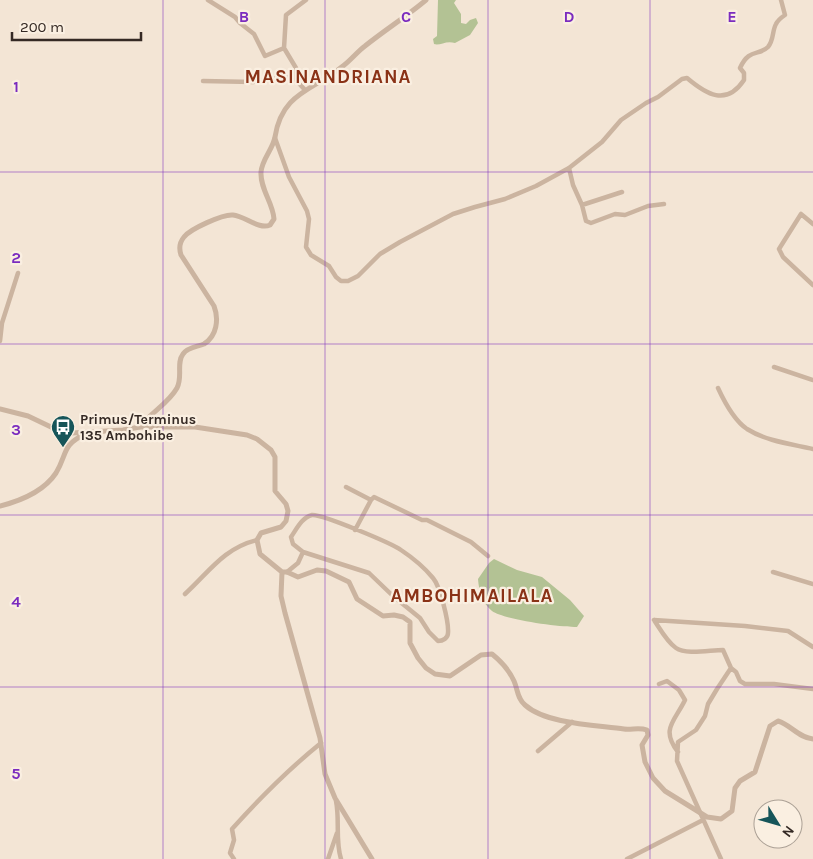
<svg xmlns="http://www.w3.org/2000/svg" width="813" height="859" viewBox="0 0 813 859" font-family="Karla,sans-serif">
<rect width="100%" height="100%" fill="#f3e5d5"/>
<path fill="#b3c294" d="M438,0H456L454,3L461,14V23L466,24L470,20L476,18L478,23L470,35L455,43C446,40 440,46 434,44L433,39L437,36Z
M494,559L517,570L542,577L570,600L584,616L577,627C560,627 505,620 492,611C482,603 479,591 478,579L489,563Z"/>
<g fill="none" stroke-linecap="round" stroke-linejoin="round">
<path stroke="#cbb4a0" stroke-width="4.5" d="M208,0L235,17L240,23L254,34L265,56L284,48L296,68V80L305,90
M284,48L286,15L306,0
M203,81L253,82L295,76
M275,138L289,177L307,211L309,219L306,247L311,255L329,266L336,277L341,281H348L358,276L380,254L400,242L453,214L475,207L505,199L536,186L569,168L602,142L621,120L646,103L658,97L682,79L687,78C706,94 726,107 744,80V73L740,68C749,48 759,56 768,47C774,40 772,31 776,24C778,20 782,17 785,15L781,0
M569,168L573,185L582,205L622,192
M582,205L586,221L591,223L615,214L625,215L648,206L664,204
M813,224L801,214L779,249L783,257L813,285
M0,341L2,323L18,273
M774,367L813,380
M718,388C724,401 735,421 747,429C766,441 791,444 813,449
M346,487L371,500L355,530
M371,500L374,497L422,520H427L471,542L488,556
M287,572L298,563L303,552L293,544L291,537C296,530 302,517 312,515C322,514 391,543 401,550C413,558 424,567 433,578C440,586 449,622 448,633C448,638 443,641 438,641L429,632L420,618L393,596L369,573L303,552
M773,572L813,584
M185,594C209,572 224,548 257,540
M654,620C660,629 667,642 676,648C686,655 710,650 723,650L731,668L717,689L708,704L705,716L696,730L678,742L677,761L721,859
M654,620L745,626L788,631L813,647
M731,668L736,672L740,681L745,684H774L813,689
M659,684L667,681L679,690L685,700C675,721 660,729 678,752
M538,751L572,722
M336,801C340,820 335,840 341,859
M234,859L230,853L234,840L232,829C259,799 290,768 321,743
M328,859L337,833
M627,859L703,820"/>
<path stroke="#cbb4a0" stroke-width="5" d="M0,409L28,416L51,427L72,433L123,430L140,427H195L247,435L257,439L271,450L275,457V491L286,504L288,511L286,521L281,527L261,533L257,540L260,554L282,572H287L298,577L317,570L326,571L349,582L357,599L383,616L394,615L403,617L410,622V643L418,658L426,668L435,674L450,676L481,655L492,654C502,662 509,670 514,681C518,690 517,698 525,705C546,724 596,725 624,729C632,730 639,727 647,730L648,735L642,745L645,762L653,778L665,791L707,817L721,819L732,811L735,788L740,781L755,772L770,726L778,721C791,725 799,738 813,739
M140,427C151,412 168,404 177,388C183,377 176,363 183,354C188,347 197,347 204,344C217,336 219,319 214,306L181,255C179,249 179,243 184,237C190,229 223,214 233,215C245,216 259,230 270,225L274,219C273,203 260,189 261,172C262,159 273,149 275,137C282,92 313,91 343,66C351,60 357,52 365,46C385,30 407,16 426,0
M0,506C20,501 44,491 56,473C68,453 61,446 85,434
M282,572L281,596L285,613L320,738L325,774L335,798L372,859"/>
</g>
<path fill="none" stroke="#7b2cbf" stroke-width="1" stroke-opacity="0.55" d="M163,0V859M325,0V859M488,0V859M650,0V859M0,172H813M0,344H813M0,515H813M0,687H813"/>
<defs>
<g id="bus-pin" transform="scale(1.25)"><path d="M0 17L-7.5 6A9.5 9.5 0 1 1 7.5 6Z" fill="#165559" stroke="#faefe1"/><path d="M-5-6H5V4H4V6H2V4H-2V6H-4V4H-5ZM-3.5-4V0h7V-4ZM-3.5 1.2v1.5H-2V1.2ZM2 1.2v1.5H3.5V1.2Z" fill="#fff"/></g>
</defs>
<g fill-rule="evenodd">
<use href="#bus-pin" x="63" y="427"/>
</g>
<g text-anchor="middle" stroke-width="4.5" stroke-linejoin="round" paint-order="stroke">
<g font-size="14" font-weight="bold" fill="#342924" stroke="#faefe1" text-anchor="start">
<text x="80" y="424">Primus/Terminus<tspan x="80" dy="16">135 Ambohibe</tspan></text>
</g>
<g font-size="19" font-weight="bold" letter-spacing="1" fill="#8a3216" stroke="#faefe1">
<text x="328" y="83">MASINANDRIANA</text>
<text x="472" y="602">AMBOHIMAILALA</text>
</g>
</g>
<g font-size="16" text-anchor="middle" font-weight="bold" fill="#7b2cbf" stroke="#faefe1" stroke-width="4.5" stroke-linejoin="round" paint-order="stroke">
<text x="244" y="22">B</text>
<text x="406" y="22">C</text>
<text x="569" y="22">D</text>
<text x="732" y="22">E</text>
<text x="16" y="92">1</text>
<text x="16" y="263">2</text>
<text x="16" y="435">3</text>
<text x="16" y="607">4</text>
<text x="16" y="779">5</text>
</g>
<g transform="translate(778 824) rotate(127)"><circle r="24" fill="#faefe1" stroke="#aba095"/>
<path d="M0-4L9 19L0 12L-9 19Z" fill="#165559"/>
<text y="-8" font-size="14" font-weight="bold" text-anchor="middle" fill="#342924">N</text>
</g>
<path d="M12 32v8h129v-8" fill="none" stroke="#342924" stroke-width="2.5"/>
<text x="20" y="32" font-size="15" fill="#342924" stroke="#faefe1" stroke-width="4" paint-order="stroke">200 m</text>
</svg>
